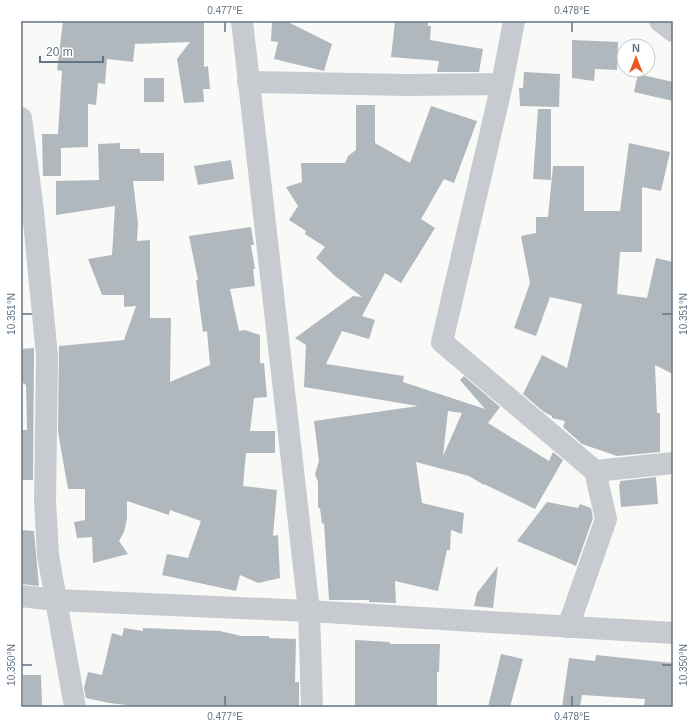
<svg xmlns="http://www.w3.org/2000/svg" width="694" height="728" viewBox="0 0 694 728" font-family="Arial,sans-serif">
<rect width="100%" height="100%" fill="#f9f9f7"/>
<path fill="#b0b8be" fill-rule="evenodd" d="M63,21H204V67L208,66L210,89H203L204,102L184,103L177,59L190,42L135,44L133,62L107,59L105,84L98,83L96,105L88,104V147L61,148V176H43L42,134H58L62,71L57,70Z
M272,21H286L332,44L324,71L274,59L278,42L271,41Z
M395,21H428V26H431L430,40L483,49L479,72H437L439,61L391,57Z
M572,40L618,42L617,70L595,69L594,81L572,78Z
M524,72L560,74L559,107L520,106L519,88H523Z
M638,74L673,82V101L634,92Z
M144,78H164V102H144Z
M356,105H375V143L410,163L431,106L477,121L454,183L444,179L421,219L435,228L401,283L385,273L362,316L375,320L369,339L342,331L326,364L404,376L403,382L485,409L460,380L464,376L500,407L488,423L549,461L553,452L563,460L535,509L484,484V485L469,476L416,462L422,503L464,513L462,534L451,530L450,550H447L438,591L395,581L396,603L369,602V600H329L324,523L322,524L320,508H318V482L315,474L319,461L314,421L418,406L304,387L306,345L295,338L353,296L362,297L335,276L316,258L325,247L305,234L306,231L289,220L298,206L286,187L302,182L301,163H345L348,156L356,150ZM448,411L462,413L443,456Z
M538,109H551V180L533,179Z
M120,143V149H140V153H164V181H133L138,224L137,241L150,240V318H171L170,382L210,365L207,331L203,332L196,280H198L189,236L251,227L254,245H251L255,269H253L255,286L230,289L239,331L245,330L260,335V363H264L267,397L254,398L250,431H275V453H246L243,486L277,490L273,536L278,535L280,578L258,583L240,575L236,591L162,575L167,554L188,558L201,521L170,510L169,515L127,501V519L124,532L119,541L128,554L93,563L92,537L77,538L74,522L85,520V489H68L58,432L59,346L124,340L136,306L124,307V295H102L88,259L112,255L115,206L56,215V181L99,180L98,144Z
M629,143L670,152L661,191L642,187V252H620L617,294L647,298L656,258L673,262V374L655,365L657,413H660V452L617,456L582,444L563,427L565,421L552,418V416L544,412L523,394L542,355L567,368L582,304L550,297L536,336L514,328L530,283L521,236L536,233V217H548L553,166H584V211H620Z
M231,160L234,179L198,185L194,166Z
M34,348L33,480H21V430H27L26,385L21,382V349Z
M656,477L658,504L621,507L619,484H620V481Z
M547,502L578,508L580,504L591,508L593,518L576,566L517,541Z
M21,530L34,531L39,586L21,584Z
M498,566L493,608L474,606L477,593Z
M124,628L143,631V628L220,631L241,636H269V638L296,639L295,682H299V707H234L222,705L221,707H144L109,703L86,698L84,688L88,672L102,675L112,633L122,636Z
M355,640L390,642V644H440L439,672H437V707H355Z
M501,654L523,659L510,707H488Z
M596,655L673,663V707H644L645,699L582,695L580,707H562L569,658L595,661Z
M23,675H41L42,706L23,707Z"/>
<g fill="none" stroke-linecap="round" stroke-linejoin="round">
<path stroke="#c7cbcf" stroke-width="22" d="M242,21L309,611L312,707
M514,21L502,84L442,342L595,471L673,463
M660,21L673,31
M248,82L406,85L502,84
M21,118L33,211L47,356L45,501L48,555L75,707
M21,596L56,600L309,611L673,633
M568,627L606,519L595,471"/>
</g>
<path fill="none" stroke="#637484" stroke-width="1.5" d="M225,22V32M572,22V32M22,314H32M662,314H672M22,665H32M662,665H672M225,696V706M572,696V706"/>
<rect width="694" height="728" fill="none" stroke="#ffffff" stroke-width="44"/>
<g transform="translate(636 58)"><circle r="19" fill="#ffffff" stroke="#c1c7ce"/>
<path d="M0-3L7 15L0 10L-7 15Z" fill="#ec5724"/>
<text y="-6" font-size="11" font-weight="bold" text-anchor="middle" fill="#637484">N</text>
</g>
<path d="M40 56v6h63v-6" fill="none" stroke="#637484" stroke-width="2"/>
<text x="46" y="56" font-size="12" fill="#637484" stroke="#ffffff" stroke-width="3" paint-order="stroke">20 m</text>
<rect x="22" y="22" width="650" height="684" fill="none" stroke="#637484" stroke-width="1.5"/>
<g font-size="10" text-anchor="middle" fill="#637484">
<text x="225" y="14">0.477°E</text>
<text x="572" y="14">0.478°E</text>
<text transform="translate(11 314) rotate(-90)" y="4">10.351°N</text>
<text transform="translate(683 314) rotate(-90)" y="4">10.351°N</text>
<text transform="translate(11 665) rotate(-90)" y="4">10.350°N</text>
<text transform="translate(683 665) rotate(-90)" y="4">10.350°N</text>
<text x="225" y="720">0.477°E</text>
<text x="572" y="720">0.478°E</text>
</g>
</svg>
